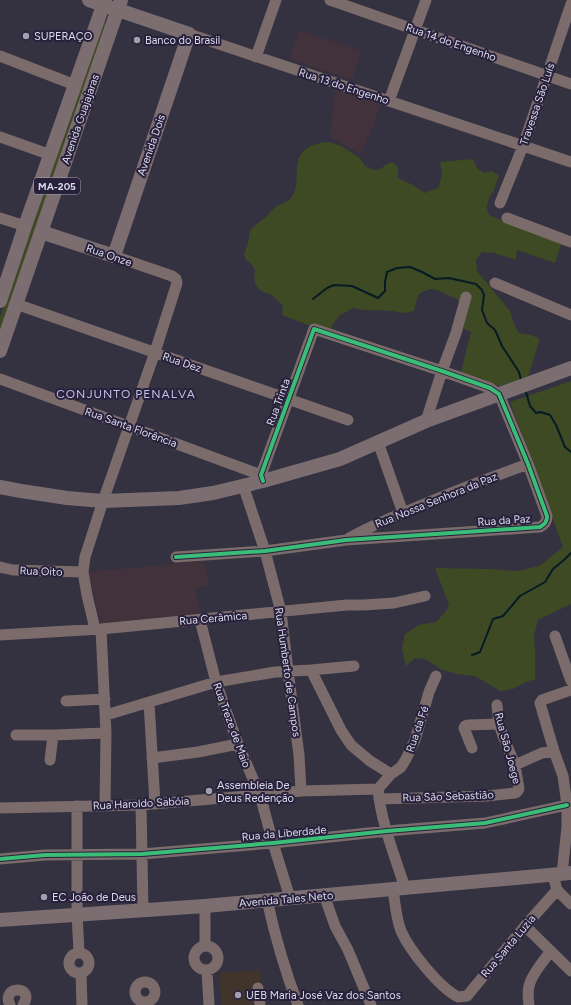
<svg xmlns="http://www.w3.org/2000/svg" width="571" height="1005" viewBox="0 0 571 1005" font-family="Figtree,sans-serif">
<rect width="100%" height="100%" fill="#343141"/>
<path fill="#42323b" d="M299,30L362,51L352,80L289,59Z
M335,86L382,104L361,154L330,137Z
M204,561L209,586L195,589L201,613L101,624L88,572Z"/>
<path fill="#40342b" d="M260,970L261,985L256,1005H221L220,973Z"/>
<path fill="#3e4a23" d="M103,22L107,23L0,330V317Z
M329,142L341,146L360,158L365,166L373,170L381,169L385,165L392,162L396,164L398,169V178L413,185L425,193L439,187L442,173L440,162L473,159L477,168L485,173L492,171L499,176C497,180 496,184 495,188C490,198 484,203 489,215L561,244L555,263L517,250L516,260L494,253L482,252L476,260L477,271L510,311L515,326L519,333L531,335L540,339L528,377L500,386L461,372L471,332L463,328L468,310L457,299L437,290L430,289L422,292L418,295L414,311L404,313L392,311L365,310L353,308L340,315L333,324L330,333L282,315L283,306C279,303 275,298 271,295C266,293 260,291 257,287C249,275 263,271 246,260L244,253L248,244L250,230C255,225 261,221 267,216C270,213 272,210 275,207C281,204 290,201 293,195C298,185 296,175 297,165C300,147 314,143 329,142Z
M571,381V604L538,620L534,636L535,652V679L524,683L513,689L500,691L475,676L458,674L442,670L425,659L415,658L406,666L402,649L405,634L419,625L436,622L446,611L449,605L435,568L489,569L518,571L539,566L563,547L510,402Z"/>
<g fill="none" stroke-linecap="round" stroke-linejoin="round">
<path stroke="#061b26" stroke-width="2" d="M313,299L327,288L334,285L352,286L378,298L385,291V282L387,272L397,268L410,267L422,272L435,279L449,278L476,284L482,290L484,295L482,310L487,323L495,330L502,346L519,372L521,380
M526,392L530,406L536,413L541,412L550,415L556,425L565,447L571,452
M472,655L480,652L493,619L503,616L520,596L545,582L553,569L565,559L571,553"/>
<path stroke="#7b6c6b" stroke-width="11" d="M330,0L571,84
M189,34L571,162
M0,56L75,85
M256,57L276,0
M389,101L426,0
M0,137L51,155
M500,203L523,146L571,4
M0,218L25,226
M507,218L571,242
M495,283L571,315
M16,304L348,420
M0,379L261,475
M426,421L442,371L456,333L466,297
M378,442L403,513
M243,485L265,551L281,612L288,671L299,755L301,791
M349,538C373,525 397,515 422,505C457,490 492,477 528,464
M176,557L265,551L346,540L540,527C545,524 547,522 547,516L528,464L499,394L490,388L442,371L314,329L261,475L263,481
M0,567L13,570L83,572
M200,620L216,682L238,744L260,795L273,843L290,898
M95,629L87,595L83,572L85,557L103,501L155,352L177,283L176,279L172,276L114,256
M101,629L106,733L105,805
M0,635L101,629L347,605H364L394,603L425,596
M555,636L571,681
M311,670L341,730L351,745L370,761L391,774
M66,701L105,699
M149,702L155,804
M106,715L216,682L275,672L311,670L354,666
M16,735H53L106,733
M472,748L464,728L465,726L468,725L499,724
M152,758L198,752L238,744
M50,760L53,735
M515,765L542,753L554,751
M379,799L487,796L515,793L517,792L519,789L515,765L503,736L499,724L497,705
M141,805L143,910
M77,806V914L79,952
M0,808L141,805L260,795L301,791L378,789
M0,859L45,855L142,854L273,843L387,831L485,823L567,805
M562,874L567,827V805L563,776L554,751L540,703L542,700L571,690
M553,875L557,890L571,904
M405,888C395,856 381,823 378,789L391,774L397,770L401,767L406,759L415,740L429,692L436,676
M393,889C395,903 396,918 401,931C410,951 439,987 458,997L467,996
M324,895L335,926L348,950L371,1005
M267,900C275,936 285,971 298,1005
M525,926L571,971
M194 958a12 12 0 1 1 24 0a12 12 0 1 1-24 0Z
M205,946V906
M69 963a10 10 0 1 1 20 0a10 10 0 1 1-20 0Z
M207,971L209,1005
M81,973L82,1005
M135 992a10 10 0 1 1 20 0a10 10 0 1 1-20 0Z
M258,988L260,1005
M467,996L525,926L557,890
M10,1005C0,985 36,985 23,1005
M529,1005C528,998 527,990 530,983C533,973 545,959 551,951"/>
<path stroke="#7b6d70" stroke-width="14" d="M41,232L114,256L189,34L89,0
M0,301L25,226L105,0
M0,351L121,0
M0,487L21,491L67,498L103,501L179,498L213,493L263,481L340,459L426,421L571,368
M0,920L205,906L571,873"/>
<g stroke="#27213c" stroke-width="6">
<path id="cycleway" d="M176,557L265,551L346,540L540,527C545,524 547,522 547,516L528,464L499,394L490,388L442,371L314,329L261,475L263,481
M0,859L45,855L142,854L273,843L387,831L485,823L567,805"/>
</g>
<use href="#cycleway" stroke="#3abd76" stroke-width="4"/>
</g>
<g fill="#a29fb0" stroke="#27213c" stroke-width="1.5">
<circle cx="26" cy="36" r="4"/>
<circle cx="137" cy="40" r="4"/>
<circle cx="209" cy="791" r="4"/>
<circle cx="44" cy="897" r="4"/>
<circle cx="238" cy="995" r="4"/>
</g>
<g text-anchor="middle" stroke-width="4" stroke-linejoin="round" paint-order="stroke">
<rect fill="#27213c" stroke="#a6a2b7" stroke-width="1" x="34" y="178" width="46" height="16" rx="3"/>
<g font-size="10" font-weight="bold" fill="#dddaec">
<text x="57" y="190">MA-205</text>
</g>
<g font-size="11" fill="#dddaec" stroke="#27213c" text-anchor="start">
<text x="34" y="40">SUPERAÇO</text>
<text x="145" y="44">Banco do Brasil</text>
<text x="217" y="789">Assembleia De<tspan x="217" dy="13">Deus Redenção</tspan></text>
<text x="52" y="901">EC João de Deus</text>
<text x="246" y="999">UEB Maria José Vaz dos Santos</text>
</g>
<g font-size="11" fill="#dddaec" stroke="#27213c">
<text transform="translate(451 42) rotate(19)" y="4">Rua 14 do Engenho</text>
<text transform="translate(344 86) rotate(18)" y="4">Rua 13 do Engenho</text>
<text transform="translate(537 104) rotate(-71)" y="4">Travessa São Luís</text>
<text transform="translate(80 119) rotate(-71)" y="4">Avenida Guajajaras</text>
<text transform="translate(151 145) rotate(-71)" y="4">Avenida Dois</text>
<text transform="translate(109 255) rotate(19)" y="4">Rua Onze</text>
<text transform="translate(182 362) rotate(19)" y="4">Rua Dez</text>
<text transform="translate(278 402) rotate(-70)" y="4">Rua Trinta</text>
<text transform="translate(131 427) rotate(20)" y="4">Rua Santa Florência</text>
<text transform="translate(436 500) rotate(-22)" y="4">Rua Nossa Senhora da Paz</text>
<text transform="translate(504 520) rotate(-4)" y="4">Rua da Paz</text>
<text transform="translate(41 571) rotate(2)" y="4">Rua Oito</text>
<text transform="translate(213 618) rotate(-5)" y="4">Rua Cerâmica</text>
<text transform="translate(288 672) rotate(82)" y="4">Rua Humberto de Campos</text>
<text transform="translate(232 725) rotate(70)" y="4">Rua Treze de Maio</text>
<text transform="translate(417 729) rotate(-71)" y="4">Rua da Fé</text>
<text transform="translate(508 748) rotate(75)" y="4">Rua São Joege</text>
<text transform="translate(448 796) rotate(-2)" y="4">Rua São Sebastião</text>
<text transform="translate(141 803) rotate(-3)" y="4">Rua Haroldo Sabóia</text>
<text transform="translate(284 833) rotate(-5)" y="4">Rua da Liberdade</text>
<text transform="translate(286 899) rotate(-5)" y="4">Avenida Tales Neto</text>
<text transform="translate(508 946) rotate(-50)" y="4">Rua Santa Luzia</text>
</g>
<g font-size="12" letter-spacing="1" fill="#c5bfe3" stroke="#27213c">
<text x="126" y="398">CONJUNTO PENALVA</text>
</g>
</g>
</svg>
